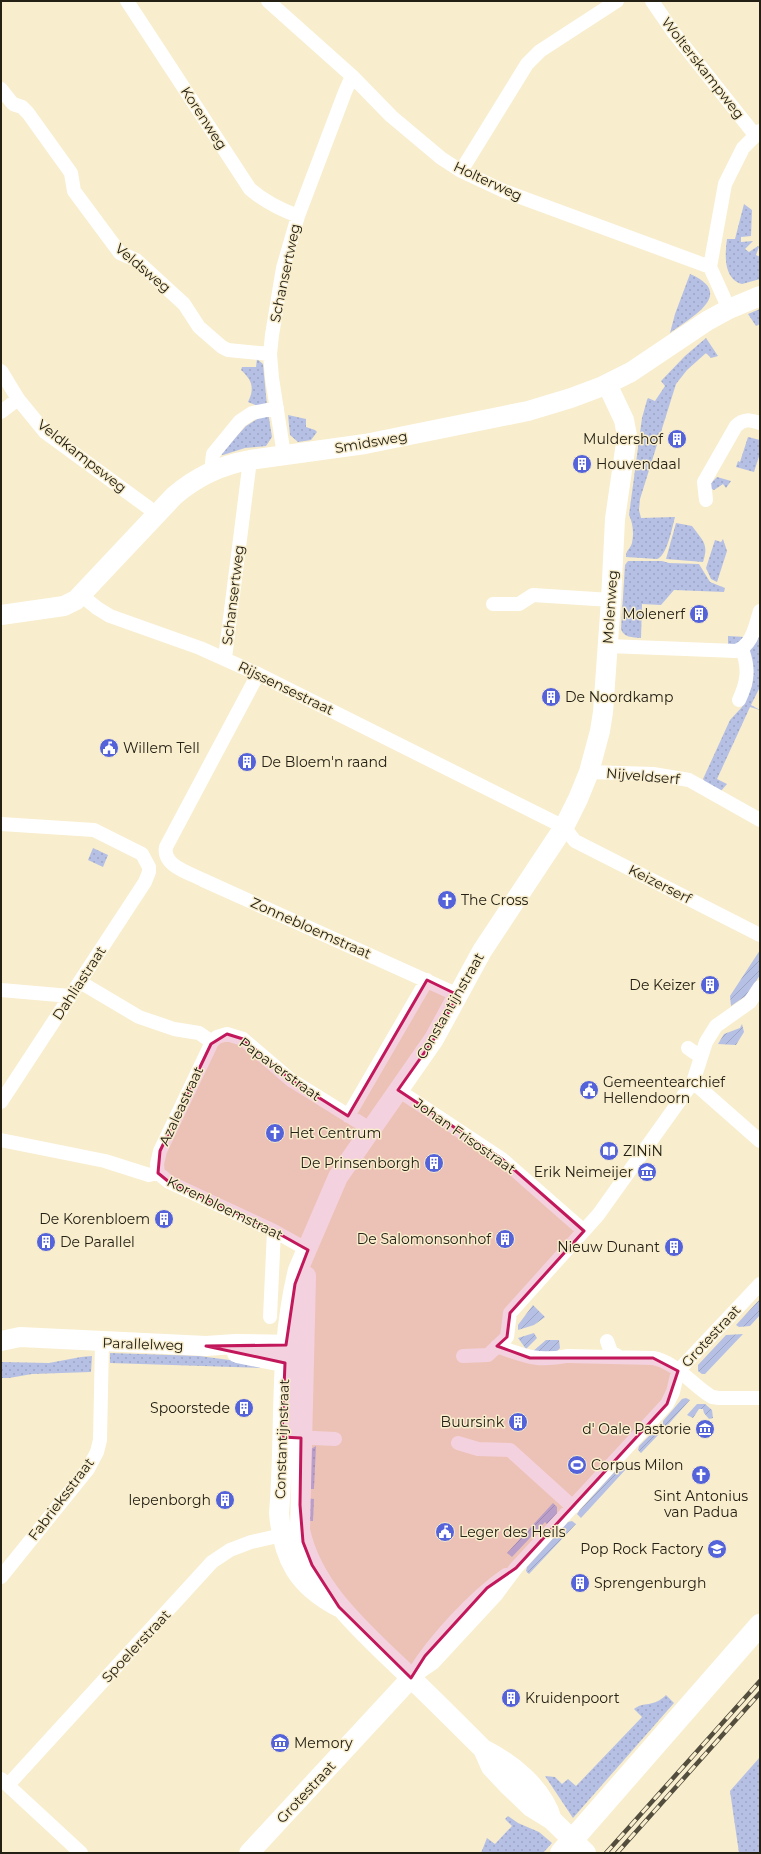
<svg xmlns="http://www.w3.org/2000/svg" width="761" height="1854" viewBox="0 0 761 1854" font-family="Montserrat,sans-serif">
<defs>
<pattern id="grass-dots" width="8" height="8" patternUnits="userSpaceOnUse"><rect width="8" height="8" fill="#b6c0e4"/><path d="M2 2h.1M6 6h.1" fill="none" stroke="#9ca5c3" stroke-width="1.8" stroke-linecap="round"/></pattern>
<pattern id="garden-furrows" width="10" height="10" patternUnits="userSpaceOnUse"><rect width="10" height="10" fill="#b6c0e4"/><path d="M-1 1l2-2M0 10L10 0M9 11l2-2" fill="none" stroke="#9ca5c3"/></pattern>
</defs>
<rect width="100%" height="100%" fill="#f8edcd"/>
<path fill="url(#grass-dots)" d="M744,204L752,210L751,236L741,237V242L753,241L745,249L749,252L758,246L759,247L756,255L760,257V279L742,284C723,279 725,254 727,239H735Z
M690,274C737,294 690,318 670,333L675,314Z
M760,309V324L756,326L748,314Z
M706,338L718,356L711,358L706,353L687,370L676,384L640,499L639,510L641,518L675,517C672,528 667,556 657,559L626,557C626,549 630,550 632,543C634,534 633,523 629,515L642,418L647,400L648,398L655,401L665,386L661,381L685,356Z
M257,359L263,364L267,406L260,407L248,402C255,388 252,380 241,370L242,367H256Z
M268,412L272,437L266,446L245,448L223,455L220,454L246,426Z
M288,415L306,419V427L315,430L317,432L311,440L298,442L290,435Z
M748,437L760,440V453L754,472L736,467L738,461L740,462Z
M717,477L731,481L726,488L723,484L714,490L710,488L711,483Z
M676,523L692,526C703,541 709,544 703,562L666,559Z
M723,539L727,551L717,582L711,579L706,568L715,540L721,542Z
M628,561H662L669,563L699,564L710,582L725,588L724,592L674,590L661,605L642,604L641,638C632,637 624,638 621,629L625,565Z
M760,632V687L751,705L760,710L750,707L717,779L727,784L721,791L705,782L703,779L730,720L742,707L752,686L753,672L749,652Z
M728,636L745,637L738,644L728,645Z
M93,848L108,855L103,867L88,860Z
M110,1353L199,1356L260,1364V1368L110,1363Z
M92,1356L91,1372L32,1374L9,1378H1V1362L49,1363L81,1357Z
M316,1446L314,1489H307L311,1449Z
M306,1498L314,1499L313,1521H310Z
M666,1695L674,1703L573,1818L545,1776L555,1777L562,1784L568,1779L576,1786L642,1717L634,1709C644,1701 653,1708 666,1695Z
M760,1757V1853H739L730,1791Z
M508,1816L518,1823L539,1832L552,1843L543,1853H481L487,1838L495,1844L512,1826L505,1819Z"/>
<path fill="url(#garden-furrows)" d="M760,950V975L747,995L731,1006L730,996Z
M742,1024L744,1032L736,1045L718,1044L724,1034L740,1028Z
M760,1299V1315L750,1326L739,1327L736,1325Z
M533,1305L545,1317L534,1325L518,1330V1325Z
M534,1333L537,1338L526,1349L518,1338Z
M743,1334L705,1374H702L698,1371V1365L726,1335Z
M546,1340H559L560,1348L554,1355L532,1352Z
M686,1398L690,1400L665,1428L663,1426V1421L682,1399Z
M697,1404H705L712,1410L713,1418L709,1419L704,1413L703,1409H699L693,1418L687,1415Z
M656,1431L659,1434L641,1453L638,1450L639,1446L653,1432Z
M624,1465L627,1468L581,1518L577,1514L579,1511L619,1467Z
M553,1503L557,1507V1515L548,1525L545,1522L512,1557L507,1553Z
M572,1521L576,1524L529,1574L526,1571L527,1567L568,1522Z"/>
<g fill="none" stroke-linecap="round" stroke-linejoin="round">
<path stroke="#fff" stroke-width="14" d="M127,1L250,189C265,202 279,209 298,216
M268,1L352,76L391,116L441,158L461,171L504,191L710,267
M652,1L674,33L755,135
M1,89L13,104L22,107L28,113L71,173L74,191L120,253L136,260L184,304L199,327L222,347L228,350L270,354
M461,171L527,64L540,51L617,1
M729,309L710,267L725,184L743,148L760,131
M1,371L18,399L45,432L157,514
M1,412L18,399
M284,455L272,378L270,354L272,335L283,268L298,216L345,92L352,76
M215,470L212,463L213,454L240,421L252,413L277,408
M706,500L704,482L736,426C744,418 750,420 760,423
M81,595L97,608L110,616L200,648L258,674L564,827L575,841L760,935
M493,604H519L533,595L611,600
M608,646L736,651C753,645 755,626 760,611
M225,658L250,460
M258,674L166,847C162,866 190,873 203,880L458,995
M739,700C748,681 749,668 742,649
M589,772L653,774L689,780L760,820
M1,824L94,830L142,854L149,867V872L145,882L1,1102
M80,982L139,1017L174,1029L199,1033L212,1042L217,1037L227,1034L243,1039L291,1080L370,1129
M1,990L70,996
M688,1048L701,1057
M693,1082L760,1141
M398,1090L502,1159L584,1231
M348,1116L427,980
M1,1140L105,1161L149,1175L158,1173L169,1182L274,1231L308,1250
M158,1173L157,1164L160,1151L212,1042
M270,1317L274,1231
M607,1341L611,1352L618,1356
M497,1346C524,1356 538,1362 567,1356L653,1358C676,1362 692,1385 712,1397L719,1398H760
M463,1356L488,1355L507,1337L510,1313L598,1215L693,1082L706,1042L716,1026L750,1002L760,987
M293,1437L335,1439
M458,1443L478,1449L510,1450L573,1507
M1,1577L88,1469L97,1452L100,1440L102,1342
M414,1673C435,1640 474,1597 506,1575
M411,1678L433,1663L496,1595L516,1568L667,1404L673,1392L678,1371L760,1284
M1,1779L81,1853
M8,1785L212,1562L230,1550L251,1542L291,1533"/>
<path stroke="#fff" stroke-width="20" d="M1,615L64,606L76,600L174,496C196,477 221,465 250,460L365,444L528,411L571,398L603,386L631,372L707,321L729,309L760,296
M306,1276L300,1530C313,1591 366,1634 409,1676C434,1700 458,1724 483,1749C511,1763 543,1788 552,1820
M1,1341L20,1337L206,1346L235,1344L298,1345
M237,1353L298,1365
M339,1607C298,1586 283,1559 279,1513C286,1432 278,1349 298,1270L338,1177L434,1039L482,951L564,827L578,799L589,772L600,731L603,712L611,600L615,519L627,436L624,420L607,384
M483,1749L491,1767L507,1784L531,1807L552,1820L586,1853
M249,1853L411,1678"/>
<path stroke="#fff" stroke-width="22" d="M561,1853L760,1625"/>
<g stroke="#534d3d" stroke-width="4.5">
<path id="rail" d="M606,1853L760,1681
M617,1853L760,1693"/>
</g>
<use href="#rail" stroke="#f8edcd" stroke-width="3" stroke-dasharray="9" stroke-linecap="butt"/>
</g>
<path fill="#c2185b" fill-opacity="0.2" stroke="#c2185b" stroke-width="3" stroke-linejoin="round" d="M427,980L458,995L434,1039L398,1090L502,1159L584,1231L510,1313L507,1337L497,1346L530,1358H653L678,1371L667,1404L516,1568L487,1588L425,1656L411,1678L339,1607L312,1565L303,1542L300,1505L301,1438L282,1437L285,1363L206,1346L286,1345L295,1284L308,1250L274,1231L169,1182L158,1173L160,1151L211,1044L227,1034L243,1039L291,1080L348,1116Z"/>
<defs>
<g id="building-disc" transform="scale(1)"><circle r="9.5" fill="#5463da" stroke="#f8edcd"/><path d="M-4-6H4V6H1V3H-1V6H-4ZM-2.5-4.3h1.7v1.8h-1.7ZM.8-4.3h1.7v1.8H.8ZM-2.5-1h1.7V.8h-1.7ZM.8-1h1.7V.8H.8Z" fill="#fff"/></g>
<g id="civic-disc" transform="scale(1)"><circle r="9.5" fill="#5463da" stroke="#f8edcd"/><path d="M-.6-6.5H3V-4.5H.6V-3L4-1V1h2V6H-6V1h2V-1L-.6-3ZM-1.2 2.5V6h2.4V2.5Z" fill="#fff"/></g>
<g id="church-disc" transform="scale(1)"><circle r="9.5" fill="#5463da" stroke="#f8edcd"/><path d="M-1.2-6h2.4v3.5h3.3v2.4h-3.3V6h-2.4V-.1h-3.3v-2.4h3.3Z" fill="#fff"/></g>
<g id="library-disc" transform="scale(1)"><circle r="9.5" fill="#5463da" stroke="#f8edcd"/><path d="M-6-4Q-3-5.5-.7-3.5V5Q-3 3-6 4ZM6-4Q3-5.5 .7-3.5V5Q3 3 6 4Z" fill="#fff"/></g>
<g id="museum-disc" transform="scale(1)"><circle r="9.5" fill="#5463da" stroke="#f8edcd"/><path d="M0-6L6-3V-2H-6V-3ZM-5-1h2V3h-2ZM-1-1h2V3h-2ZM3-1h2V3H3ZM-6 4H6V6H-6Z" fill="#fff"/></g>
<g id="stadium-disc" transform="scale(1)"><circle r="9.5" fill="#5463da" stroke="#f8edcd"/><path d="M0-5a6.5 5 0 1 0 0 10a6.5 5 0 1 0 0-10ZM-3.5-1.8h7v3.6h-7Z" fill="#fff"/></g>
<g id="school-disc" transform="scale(1)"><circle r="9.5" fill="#5463da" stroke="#f8edcd"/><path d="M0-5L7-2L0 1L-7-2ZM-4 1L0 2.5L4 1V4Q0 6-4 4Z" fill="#fff"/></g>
</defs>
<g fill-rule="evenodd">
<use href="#building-disc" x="677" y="439"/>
<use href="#building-disc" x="582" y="464"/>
<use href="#building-disc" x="699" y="614"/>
<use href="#building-disc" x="551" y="697"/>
<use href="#civic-disc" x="109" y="748"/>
<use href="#building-disc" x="247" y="762"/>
<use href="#church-disc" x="447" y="900"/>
<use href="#building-disc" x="710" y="985"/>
<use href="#civic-disc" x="589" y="1090"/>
<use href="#church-disc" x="275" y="1133"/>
<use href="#library-disc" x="609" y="1151"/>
<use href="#building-disc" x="434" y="1163"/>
<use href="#museum-disc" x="647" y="1172"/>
<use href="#building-disc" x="164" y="1219"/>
<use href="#building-disc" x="505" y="1239"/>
<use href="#building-disc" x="46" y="1242"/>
<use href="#building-disc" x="674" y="1247"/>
<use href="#building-disc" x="244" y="1408"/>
<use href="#building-disc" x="518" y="1422"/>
<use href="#museum-disc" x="705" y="1429"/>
<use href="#stadium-disc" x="577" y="1465"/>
<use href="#church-disc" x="701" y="1475"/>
<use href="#building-disc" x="225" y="1500"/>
<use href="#civic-disc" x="445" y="1532"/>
<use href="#school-disc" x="717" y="1549"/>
<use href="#building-disc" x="580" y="1583"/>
<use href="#building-disc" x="511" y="1698"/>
<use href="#museum-disc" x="280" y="1743"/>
</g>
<g text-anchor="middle" stroke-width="3" stroke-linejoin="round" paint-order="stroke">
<g font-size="14" fill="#242014" stroke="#f8edcd">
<text transform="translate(703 68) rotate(52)" y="5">Wolterskampweg</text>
<text transform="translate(204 118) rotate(57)" y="5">Korenweg</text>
<text transform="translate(488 181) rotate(25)" y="5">Holterweg</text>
<text transform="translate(143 268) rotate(40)" y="5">Veldsweg</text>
<text transform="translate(285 273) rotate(-78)" y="5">Schansertweg</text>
<text transform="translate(371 442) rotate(-10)" y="5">Smidsweg</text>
<text transform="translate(82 456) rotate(38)" y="5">Veldkampsweg</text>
<text transform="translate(233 595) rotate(-83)" y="5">Schansertweg</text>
<text transform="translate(610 607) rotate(-86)" y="5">Molenweg</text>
<text transform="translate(286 688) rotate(26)" y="5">Rijssensestraat</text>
<text transform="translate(643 776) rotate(5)" y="5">Nijveldserf</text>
<text transform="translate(660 884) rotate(27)" y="5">Keizerserf</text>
<text transform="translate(311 928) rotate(24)" y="5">Zonnebloemstraat</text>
<text transform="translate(79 983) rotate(-57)" y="5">Dahliastraat</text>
<text transform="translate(450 1006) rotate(-60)" y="5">Constantijnstraat</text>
<text transform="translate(280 1069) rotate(36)" y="5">Papaverstraat</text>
<text transform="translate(181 1106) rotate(-65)" y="5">Azaleastraat</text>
<text transform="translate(465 1136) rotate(35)" y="5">Johan Frisostraat</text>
<text transform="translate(225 1208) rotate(26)" y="5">Korenbloemstraat</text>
<text transform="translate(711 1336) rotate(-47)" y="5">Grotestraat</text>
<text transform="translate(143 1344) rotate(2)" y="5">Parallelweg</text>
<text transform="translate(282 1439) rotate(-88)" y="5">Constantijnstraat</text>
<text transform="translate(61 1499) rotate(-53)" y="5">Fabrieksstraat</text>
<text transform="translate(136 1646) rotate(-47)" y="5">Spoelerstraat</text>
<text transform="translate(306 1792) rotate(-47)" y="5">Grotestraat</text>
</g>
<g font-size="14" fill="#242014" stroke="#f8edcd" text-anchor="start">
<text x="663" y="444" text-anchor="end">Muldershof</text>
<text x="596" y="469">Houvendaal</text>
<text x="685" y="619" text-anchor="end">Molenerf</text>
<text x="565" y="702">De Noordkamp</text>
<text x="123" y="753">Willem Tell</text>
<text x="261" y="767">De Bloem'n raand</text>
<text x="461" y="905">The Cross</text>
<text x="696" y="990" text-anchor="end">De Keizer</text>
<text x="603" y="1087">Gemeentearchief<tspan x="603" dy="16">Hellendoorn</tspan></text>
<text x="289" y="1138">Het Centrum</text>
<text x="623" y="1156">ZINiN</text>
<text x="420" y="1168" text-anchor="end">De Prinsenborgh</text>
<text x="633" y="1177" text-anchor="end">Erik Neimeijer</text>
<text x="150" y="1224" text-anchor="end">De Korenbloem</text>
<text x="491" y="1244" text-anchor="end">De Salomonsonhof</text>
<text x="60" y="1247">De Parallel</text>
<text x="660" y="1252" text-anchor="end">Nieuw Dunant</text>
<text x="230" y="1413" text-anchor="end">Spoorstede</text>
<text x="504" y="1427" text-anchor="end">Buursink</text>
<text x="691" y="1434" text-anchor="end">d' Oale Pastorie</text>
<text x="591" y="1470">Corpus Milon</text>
<text x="701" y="1501" text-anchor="middle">Sint Antonius<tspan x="701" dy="16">van Padua</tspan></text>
<text x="211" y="1505" text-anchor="end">Iepenborgh</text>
<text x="459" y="1537">Leger des Heils</text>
<text x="703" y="1554" text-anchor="end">Pop Rock Factory</text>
<text x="594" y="1588">Sprengenburgh</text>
<text x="525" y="1703">Kruidenpoort</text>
<text x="294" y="1748">Memory</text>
</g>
</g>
<rect width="761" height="1854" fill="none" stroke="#242014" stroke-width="4"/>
</svg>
